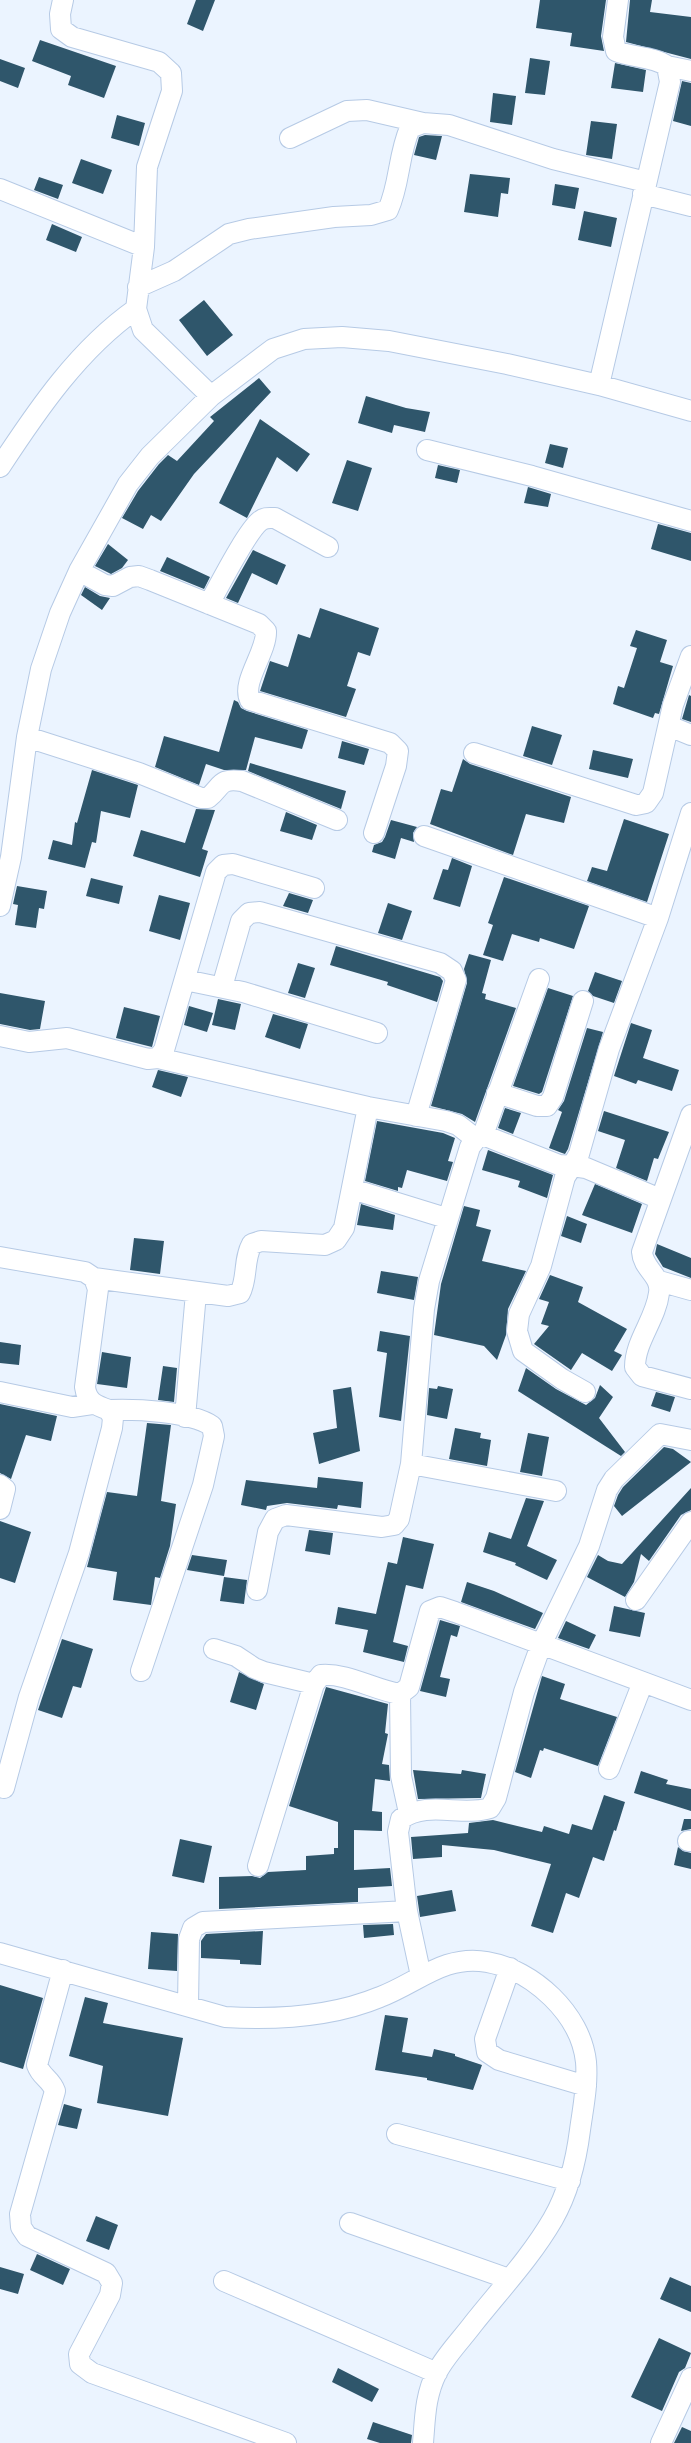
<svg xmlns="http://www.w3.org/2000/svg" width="691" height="2443" viewBox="0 0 691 2443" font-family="Cabin,sans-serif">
<rect width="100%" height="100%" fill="#ebf4ff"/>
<path fill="#2f566b" d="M196,0H215L203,31L187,24Z
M540,0H606L601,36L604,51L570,46L572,33L536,28Z
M630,0H652L650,12L691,17V59L626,42Z
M40,40L116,66L104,98L68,85L71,76L32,61Z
M530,58L550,61L545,95L525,93Z
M0,59L25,68L18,88L0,81Z
M615,63L646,70L643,92L611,88Z
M682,81L691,83V126L673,121Z
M493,93L516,96L512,125L490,122Z
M117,115L145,123L139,146L111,138Z
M591,121L617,124L612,159L586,155Z
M425,135L442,136L436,160L414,155L419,137Z
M81,159L112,170L103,194L72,183Z
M470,174L510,178L508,194L501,193L498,217L464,212Z
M39,177L63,185L58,199L34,190Z
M555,184L579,188L575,209L552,205Z
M584,211L617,218L611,247L578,240Z
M52,224L82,237L76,252L46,240Z
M204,300L233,335L207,356L179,320Z
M259,378L271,392L194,474L161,521L151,515L143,529L122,518L138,491L159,464L168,455L177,461L214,421L210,417Z
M366,396L406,408L430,412L425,432L394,425L392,433L358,423Z
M260,419L310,454L297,472L277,457L247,518L219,503Z
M550,444L568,448L563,468L545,463Z
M347,460L372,468L358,511L332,503Z
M438,465L460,470L457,483L435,478Z
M528,487L551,494L548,507L524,503Z
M658,524L691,533V561L651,549Z
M108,544L128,560L122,568L111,574L95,566Z
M253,550L286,565L277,585L252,573L238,603L226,598Z
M167,557L210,577L204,589L160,571Z
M85,587L100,596L110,598L102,610L81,595Z
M320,608L379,628L370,656L358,652L347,686L356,689L346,717L260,691L270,661L288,667L298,634L310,638Z
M636,630L667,640L660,662L673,666L659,714L655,713L653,718L613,704L618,686L624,688L637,648L630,646Z
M689,695L691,696V722L682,719Z
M234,700L238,702L241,708L247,711L308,730L302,749L255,737L246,770H224L206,764L199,785L155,767L164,736L219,752Z
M532,726L562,735L552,765L523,756Z
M342,741L369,749L364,765L338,758Z
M593,750L633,759L628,778L589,769Z
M463,759L470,764L571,797L564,823L526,814L513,855L430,824L441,789L452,792Z
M250,763L346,791L341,809L248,771Z
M92,770L138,785L130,818L101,811L96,843L92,842L85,868L48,859L53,840L72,845L75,822L77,823Z
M196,809L215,810L202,849L208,851L200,877L133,856L141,830L185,843Z
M286,812L317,825L312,840L280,831Z
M624,819L669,834L647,902L587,881L592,867L607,871Z
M391,820L417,827L413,833L414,842L401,838L395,859L372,852L374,845L382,842L385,837Z
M452,858L472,866L460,907L433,899L443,869L448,870Z
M504,877L589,906L574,949L540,938L539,942L512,934L503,961L483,955L493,925L488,923Z
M91,878L123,886L119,904L86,896Z
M17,886L47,891L44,909L39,908L36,928L15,925L18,905L13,904Z
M289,893L313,900L308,913L283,906Z
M159,895L190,903L180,940L149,931Z
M388,903L412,911L402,940L378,933Z
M336,946L440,977L443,981L437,1002L387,985L388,982L330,965Z
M469,954L491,960L482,993L486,994L485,999L516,1008L475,1122L462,1114L431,1106L467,983L464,969Z
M298,963L315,968L305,998L288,993Z
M595,972L622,981L614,1003L593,996L588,991Z
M548,988L573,996L542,1092L539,1094L513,1086Z
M0,993L45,1001L40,1029L30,1030L0,1024Z
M218,999L241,1004L235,1030L212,1025Z
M189,1006L213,1013L207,1032L184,1025Z
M124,1007L160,1016L152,1047L116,1038Z
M273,1014L308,1024L300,1049L265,1037Z
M631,1023L652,1030L643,1058L679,1070L672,1091L638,1080L636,1084L614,1076Z
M587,1028L603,1032L568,1149L565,1154L562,1153L549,1148L562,1112L558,1110L564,1101Z
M158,1070L188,1077L181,1097L152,1087Z
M505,1108L521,1113L513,1134L498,1128Z
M604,1111L669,1132L658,1159L654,1158L647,1181L616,1168L625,1140L598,1131Z
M377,1121L443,1133L455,1138L448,1161L453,1162L447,1181L407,1170L402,1188L398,1187V1191L365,1181Z
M488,1150L553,1175L547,1198L518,1187L520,1181L482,1170Z
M595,1184L642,1204L632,1233L582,1215Z
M361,1204L395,1215L393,1230L357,1225Z
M464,1206L480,1210L476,1226L491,1230L482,1261L526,1271L508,1309L506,1335L497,1360L484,1346L434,1335L441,1284Z
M567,1216L587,1224L581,1243L561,1236Z
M134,1238L164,1241L160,1274L130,1270Z
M657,1244L691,1258V1278L663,1267L655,1254Z
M381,1271L418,1277L414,1300L377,1293Z
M550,1275L583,1287L578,1302L627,1329L614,1351L622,1355L612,1371L582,1353L571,1370L534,1344L549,1326L541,1324L549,1302L539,1299Z
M380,1331L410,1336L401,1421L379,1417L387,1353L377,1351Z
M0,1342L21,1345L19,1365L0,1363Z
M102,1352L131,1357L127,1388L97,1384Z
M163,1366L177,1368L174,1402L158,1400Z
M526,1368L556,1389L586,1405L595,1398L600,1385L613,1397L599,1418L625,1452L621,1456L518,1391Z
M438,1386L453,1389L447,1419L427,1415L429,1388L437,1389Z
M351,1387L360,1451L319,1464L313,1433L337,1428L333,1390Z
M656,1392L675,1397L670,1412L651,1406Z
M0,1404L57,1416L51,1441L26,1435L11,1479L0,1473Z
M147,1423L171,1425L161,1501L176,1504L170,1546L160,1578L155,1577L151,1605L113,1600L117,1572L87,1567L107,1492L137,1496Z
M455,1428L481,1433L480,1438L491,1440L487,1466L449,1459Z
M528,1433L549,1437L542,1476L520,1472Z
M664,1447L673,1449L691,1462L622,1516L614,1506L618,1495L623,1487Z
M318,1477L363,1482L361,1508L338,1505L337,1509L287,1503L267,1506L266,1510L241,1505L246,1480L317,1488Z
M691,1488V1510L681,1515L649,1561L641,1554L634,1582L625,1597L587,1577L598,1555L608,1561L622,1564Z
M526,1498L544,1501L527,1546L557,1560L547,1580L515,1565L516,1563L483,1552L489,1532L511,1539Z
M0,1521L31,1532L15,1583L0,1578Z
M309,1530L333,1533L330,1555L305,1551Z
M403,1537L434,1544L423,1589L406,1585L393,1642L408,1646L404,1662L363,1652L368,1630L335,1624L338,1607L376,1614L388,1562L397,1564Z
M192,1555L227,1560L224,1576L187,1570Z
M224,1577L247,1580L244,1604L220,1601Z
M467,1582L494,1591L543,1613L535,1629L461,1602Z
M614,1606L645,1613L640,1637L609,1631Z
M440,1620L460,1626L457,1637L451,1635L440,1677L450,1679L446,1697L420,1691Z
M566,1621L596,1635L589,1649L558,1638Z
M62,1639L93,1649L81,1688L73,1686L62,1718L38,1710Z
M239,1672L264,1684L256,1710L230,1702Z
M542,1676L565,1684L560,1699L617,1717L598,1766L544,1748L543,1751L540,1750L531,1778L515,1772Z
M326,1687L388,1704L385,1733L388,1734L382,1764L389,1765L390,1781L375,1779L372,1811L382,1812V1831L354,1830V1870L390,1868L392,1886L358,1888V1902L219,1909V1877L252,1876L260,1878L268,1872L306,1870V1856L334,1854V1848H338V1822L289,1806Z
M413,1770L461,1774L462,1770L486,1774L481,1798L418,1799Z
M641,1771L668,1780L666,1784L691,1789V1811L634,1793Z
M604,1795L625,1802L616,1831L614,1830L604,1861L593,1857L579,1898L566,1893L553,1933L531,1926L551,1864L494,1850L442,1845V1857L413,1859L411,1837L468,1833L469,1823L493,1820L542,1832L544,1826L569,1834L572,1824L592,1830Z
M684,1819H691V1829L681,1831Z
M180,1839L212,1846L204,1883L172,1876Z
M678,1847L683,1851L691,1853V1869L674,1865Z
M452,1890L456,1911L420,1917L417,1896Z
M393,1924L394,1935L364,1938L363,1925Z
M263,1931L261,1965L240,1964V1960L201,1958V1941L206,1934Z
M151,1932L178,1934L177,1971L148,1969Z
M0,1985L43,1998L23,2069L0,2062Z
M85,1997L108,2003L103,2023L183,2038L168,2116L97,2103L103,2066L69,2056Z
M385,2015L408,2018L402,2052L432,2057L434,2049L455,2054V2056L482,2065L473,2090L427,2080V2078L375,2070Z
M64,2104L82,2109L77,2129L58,2125Z
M96,2216L118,2225L109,2250L86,2241Z
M37,2254L70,2269L63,2285L30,2270Z
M0,2267L24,2274L18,2294L0,2289Z
M670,2277L691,2286V2312L660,2299Z
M659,2338L691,2353L685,2368L679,2372L662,2411L631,2397Z
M338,2368L379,2389L372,2402L332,2382Z
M373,2422L412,2435L411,2443H380L367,2439Z
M682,2427L691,2431V2443H674Z"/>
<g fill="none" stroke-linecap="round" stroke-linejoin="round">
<g stroke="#b6cae5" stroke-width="22">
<path id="minor" d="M63,0L60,14L61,29L72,37L159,62L171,73L172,91L147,167L144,247L136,309L143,330L211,396
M667,66L691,71
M290,138L347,111L367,110L423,123
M0,189L144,247
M643,194L691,206
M138,287L174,271L229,234L249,229L334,217L371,215L388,210C400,184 398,155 410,128L423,123L449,125L553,159L646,182
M599,385L670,82L667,66C653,56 633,58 616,51L613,37L618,0
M427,450L532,476L691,521
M0,467C38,409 79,349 136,309
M79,571L105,585L113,586L130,577L139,576L150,580L259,624L266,631C267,652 241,682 250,700L390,743L398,751L396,766L374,833
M209,604C219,586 247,531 260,521C265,517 269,518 275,518L328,547
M669,726L691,735
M27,737L139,773L201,798H208C223,786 218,778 242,781L337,820
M474,753L636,805L646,803L653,793L673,705L691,656
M424,836L658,918
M0,906L11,857L27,737L41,669L60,613L79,571L128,484L150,456L211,396L273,349L304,339L342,337L389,341L507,364L599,385L691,411
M185,980L243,992L377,1033
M222,987L241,921L249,913L260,912L440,963L452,971L456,980L416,1116
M0,1036L29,1042L67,1038L148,1059L158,1058L164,1050L216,872L223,865L233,864L314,888
M158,1058L368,1107L446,1121L458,1125L476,1139
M497,1093L537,1106H547L553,1097L583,1001
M691,1115L642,1252C643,1269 662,1276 659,1293C656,1319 635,1341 635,1367L642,1376L691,1389
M483,1135L539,979
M352,1189L446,1218
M0,1257L85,1272L94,1278L98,1289L85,1387C87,1402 95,1405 109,1410L113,1418L112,1428L79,1553L29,1697L4,1788
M94,1278L228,1296L240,1293C248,1278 243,1260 252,1244L261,1241L325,1245L336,1240L344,1228L368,1107
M659,1281L691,1290
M0,1392L72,1407L92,1404
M585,1392L562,1379L523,1351L517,1331L519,1314L541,1266L565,1177L572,1166L586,1168L660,1199
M109,1410C135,1409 190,1411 212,1426L214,1436L203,1485L141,1671
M185,1417L196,1293
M411,1464L556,1491
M0,1485L5,1489L0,1509
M257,1590L268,1532L275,1519L286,1515L382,1527L394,1525L399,1519L411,1464L424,1309L429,1281L470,1147L476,1139L483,1135L559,1165L572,1166L579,1154L609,1049L658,918L691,813
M636,1600L691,1522
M214,1649L236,1656L254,1668L264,1672L314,1684
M400,1694L401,1776L409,1813
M609,1769L643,1682
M688,1841H691
M258,1866L314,1684L321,1675C348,1673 374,1690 400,1694L409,1687L430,1611L440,1607L455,1612L691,1700
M0,1953L225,2017C276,2020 332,2017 380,1997C417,1983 445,1954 487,1962C533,1970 581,2014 586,2062C588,2085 583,2108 580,2130C576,2162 569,2191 553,2219C531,2257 500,2290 473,2324C461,2340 446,2355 437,2372C425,2395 425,2419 423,2443
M510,1968L485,2039L487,2052L499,2060L586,2086
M63,1970L37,2065C41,2077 51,2079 55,2091L20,2214L21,2227L27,2236L106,2273L112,2283L110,2295L79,2354L80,2364L92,2373L286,2443
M421,1976L407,1911L398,1832L401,1819C427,1800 462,1817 490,1808L496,1798L524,1692L541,1645L589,1546L607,1490L614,1479L660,1434L691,1440
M188,2006L189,1939L193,1928L203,1922L407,1911
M397,2134L570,2181
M350,2223L509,2279
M224,2281L437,2373
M661,2443L691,2378"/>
</g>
<use href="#minor" stroke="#fff" stroke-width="20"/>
</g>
</svg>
